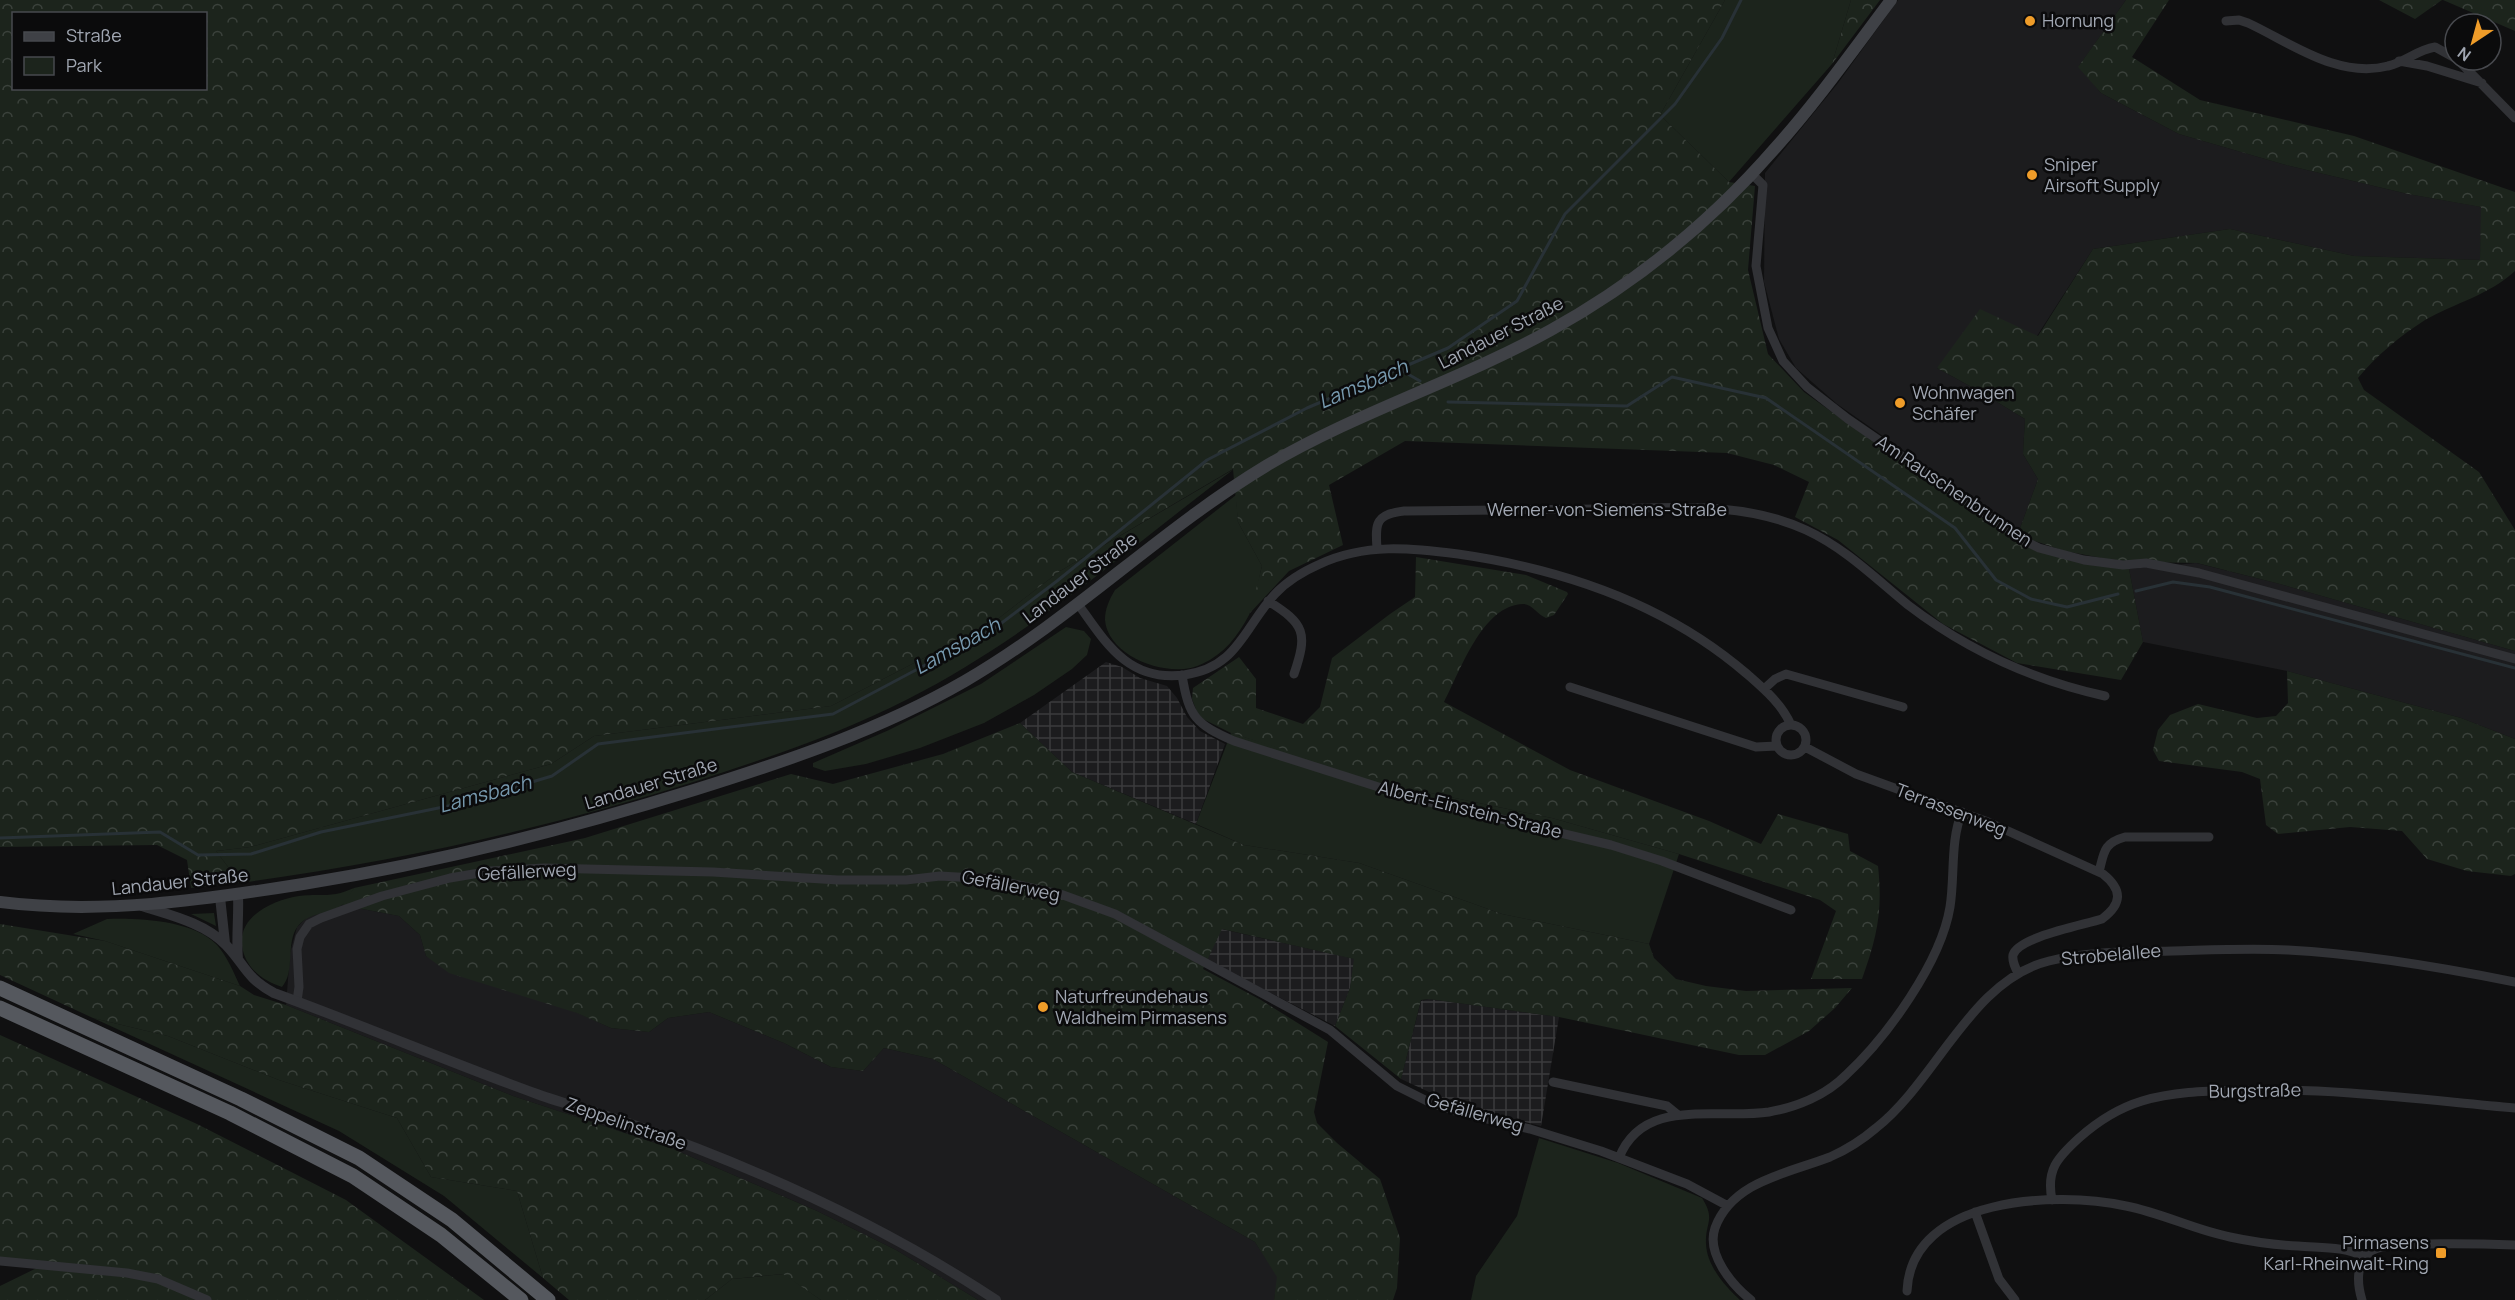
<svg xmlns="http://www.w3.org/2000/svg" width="2515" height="1300" viewBox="0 0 2515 1300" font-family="Manrope,sans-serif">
<defs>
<pattern id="industrial-grid" width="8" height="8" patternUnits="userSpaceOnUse" patternTransform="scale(1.5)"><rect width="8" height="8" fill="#1c1c1e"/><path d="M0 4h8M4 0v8" fill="none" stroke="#3a3a3c"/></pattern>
<pattern id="forest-crowns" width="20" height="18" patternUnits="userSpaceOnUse" patternTransform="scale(1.5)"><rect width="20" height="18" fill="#1c241c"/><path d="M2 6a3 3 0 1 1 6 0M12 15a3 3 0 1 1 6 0" fill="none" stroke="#3a413b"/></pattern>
</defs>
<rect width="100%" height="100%" fill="#101011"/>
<path fill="#1c1c1e" d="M1898,0H2126L2079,66L2101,93L2179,134L2286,165L2408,194L2482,207L2480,260L2354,256L2230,229L2093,249L2037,336L1937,368L1979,391L2025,419L2023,454L2038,479L2019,531L1837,404L1796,368L1779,339L1764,282L1765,173L1838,83Z
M2196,563L2280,584L2515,651V739L2461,718L2287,671L2143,642L2129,569Z
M342,905L399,916L420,935L426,956L578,1013L611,1028L649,1032L668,1018L709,1012L784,1043L831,1067L863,1071L884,1048L933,1059L1255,1242L1278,1277L1274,1300H978L896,1250L817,1211L673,1149L513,1096L286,1005L290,953L297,927L308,916Z"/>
<path fill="url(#industrial-grid)" d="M1106,662L1122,667L1140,678L1167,686L1177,698L1187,717L1200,731L1225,744L1196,824L1072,772L1020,723Z
M1221,929L1355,959L1350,988L1335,1026L1207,960Z
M1429,999L1559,1017L1541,1126L1455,1104L1401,1079L1421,1001Z"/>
<path fill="#1c241c" d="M1725,0H1851L1832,64L1729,182L1660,115Z
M1234,469C1128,550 1027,638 908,699C842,733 770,757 700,780C552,827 400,861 247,882L234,875L216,851L250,847L551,764L594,736L831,706L995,621L1060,571Z
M1236,495L1238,522L1262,566C1258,581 1256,601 1249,615C1238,636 1224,654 1202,664C1172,680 1108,658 1105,620C1105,609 1109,600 1115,590Z
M1066,627L1084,631L1091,639L1087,655L1072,669L1034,695L984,723L920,748L866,764L825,771L813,767V763L889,730L981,684Z
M1231,733L1431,793L1552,818L1679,854L1649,944L1502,914L1359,863L1244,845L1196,824Z
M354,888C351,893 347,900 343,904C330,915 310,911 298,926C285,943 296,971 282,987C264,981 248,970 243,951C234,918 272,900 299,896C311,894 324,896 336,894C342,893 348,890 354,888Z
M214,913L216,926L191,914Z
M107,919C139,918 193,920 217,945C227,956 234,973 240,986L105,941L73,934Z
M93,1018L168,1036L279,1080L397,1118L431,1177L517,1191L543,1278L444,1196L339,1131Z
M1539,1138L1618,1163L1702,1198C1716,1220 1705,1222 1706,1244C1707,1266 1725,1286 1740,1300H1471L1476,1276L1517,1216Z
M784,1274L821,1300H705L732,1279Z"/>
<path fill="url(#forest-crowns)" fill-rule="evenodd" d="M0,0H1725L1660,115L1729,182L1755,186L1748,270L1768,354L1804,392L1925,479L2019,542L2129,569L2143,642L2121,680L2017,663L1943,624L1838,540L1795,517L1809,482L1774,465L1727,453L1405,441L1329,485L1343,545L1289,571L1250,613L1262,566L1238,522L1233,469L1060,571L995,621L831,706L594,736L551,764L250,847L216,851L234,875L247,882L191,888L187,860L157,845L0,847ZM14,14H206V88H14Z
M1851,0H1880L1832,64Z
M2126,0H2169L2132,57L2200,100L2354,136L2515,192V271C2489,295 2455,303 2425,320C2400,336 2377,355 2358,378L2364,390L2479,472L2515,530V651L2280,584L2197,563L2135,562L2107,559L2065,551L2029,539L2019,531L2038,479L2023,454L2025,419L1979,391L1937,368L1980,309L2038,336L2093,249L2230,229L2354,256L2480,260L2481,207L2408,194L2286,165L2179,134L2101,93L2078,67Z
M2379,0H2442L2415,19Z
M2443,0H2515V31Z
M1416,557L1526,575L1567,592L1568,594L1554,615L1546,618C1538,615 1532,604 1523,604C1482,605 1460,672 1444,702L1570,770L1709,821L1761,844L1778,814L1848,834L1850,851L1878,866C1883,911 1877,937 1862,979H1811L1836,911L1820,900L1679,854L1552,818L1431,793L1348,770L1231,733L1199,717L1192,699L1193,688L1239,657L1256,679V708L1303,724L1320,707L1332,658L1390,614L1415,597Z
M2287,671L2461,718L2515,739V874L2511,876L2467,871L2427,859L2402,831L2350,827L2278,834L2266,825L2260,779L2242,772L2159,761L2153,750L2158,730L2170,715L2198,704L2257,718L2276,716L2288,703Z
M1020,723L1072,772L1244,845L1359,863L1502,914L1649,944L1654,958L1676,979L1706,986L1746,991L1852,988L1835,1008L1809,1031L1765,1055H1739L1559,1017L1429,999L1421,1000L1401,1079L1335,1026L1350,988L1354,959L1222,929L1203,969L1261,1000L1328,1042L1314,1112L1317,1123L1337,1143L1380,1179L1400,1238L1397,1288L1393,1300H1274L1277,1277L1255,1242L933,1059L884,1048L863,1071L831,1067L784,1043L709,1012L668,1018L649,1032L611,1028L577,1013L449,973L426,956L420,935L399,916L342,905L354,888L585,838L791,774L833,784L943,754Z
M0,924L105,941L240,986L254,995L286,1005L513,1096L673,1149L817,1211L896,1250L978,1300H821L783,1274L732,1279L705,1300H569L543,1278L517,1191L431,1177L397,1118L279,1080L168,1036L93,1018L0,975Z
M0,1035L197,1124L346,1200L484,1300H0V1286L45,1264L0,1261Z"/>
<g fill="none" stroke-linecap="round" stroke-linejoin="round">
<path stroke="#283136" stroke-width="3" d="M1399,369L1420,381
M1448,402L1627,406L1672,377L1766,398L1955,528L1996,580L2031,599L2067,607L2118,594
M2136,591L2173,582L2210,587L2515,668
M0,838L160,832L198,855L251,854L321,832L458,804L552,776L598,744L833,714L995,628L1057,581L1207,460L1307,408L1448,348L1517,301L1565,214L1675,104L1722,38L1741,0"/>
<path stroke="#313236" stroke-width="9" d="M2226,21L2239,20L2248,23C2291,43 2338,79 2388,66C2405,62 2417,50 2435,47L2455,58
M2458,60L2515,118
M2399,61L2427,66L2482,83
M1752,174L1763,185L1756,266L1768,328L1783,361L1807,387L1848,419L2025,541L2039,548L2084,560L2123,565L2146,563L2199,573L2515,659
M1377,548C1375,523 1376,514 1404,511C1469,510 1534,510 1600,509C1669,508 1741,500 1806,530C1845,548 1875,578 1908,605C1967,650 2032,680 2105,696
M1268,601C1305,624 1308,633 1294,674
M1078,604C1106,643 1128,682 1184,675C1238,668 1244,627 1275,594C1287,581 1304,571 1320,564C1365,543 1411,548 1458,554C1563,569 1666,604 1747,674C1764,689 1782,704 1791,725
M1182,675C1189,718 1196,724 1234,741L1413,798L1611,845L1662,861L1791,910
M1570,687L1756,747L1777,746
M1764,689L1775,679L1786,674L1903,707
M1776 740a15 15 0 1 1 30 0a15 15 0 1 1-30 0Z
M1805,747L1856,774L1988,822L2103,874C2123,890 2122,904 2102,919C2084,925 2018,937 2013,955C2012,961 2015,967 2018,973
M2099,872C2104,853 2103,843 2125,837H2209
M297,1001L299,987L297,949L300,937L309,924L321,918L382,896L450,878L491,871L544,868L713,872L838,880H906L940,876L992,879L1063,895L1115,914L1330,1030L1397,1086L1429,1102L1458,1112L1530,1129L1601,1151L1687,1184L1728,1206
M1553,1082L1667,1106L1678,1115
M1619,1158C1643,1096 1717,1120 1769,1112C1797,1107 1826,1095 1846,1075C1887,1037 1941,962 1950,907C1955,876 1950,841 1962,812
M2052,1200C2046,1170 2057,1158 2079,1138C2097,1122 2119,1108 2142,1101C2175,1091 2211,1091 2246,1090C2336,1088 2425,1100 2515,1108
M1975,1212L1999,1279L2015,1300
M0,1261L127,1273L158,1279L207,1300
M1907,1291C1911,1196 2057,1191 2126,1206C2162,1213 2195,1230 2230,1237C2253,1242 2275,1245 2298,1246C2321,1248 2344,1246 2365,1257
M1751,1300C1732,1285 1706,1254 1715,1228C1732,1181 1789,1173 1830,1157C1846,1150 1862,1140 1876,1128C1937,1080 1971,980 2049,961C2089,951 2131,952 2173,951C2211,950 2249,948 2288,950C2364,954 2440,967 2515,982
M2362,1300C2357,1284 2355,1260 2373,1250C2389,1241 2490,1244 2515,1245"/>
<path stroke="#313236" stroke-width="10" d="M238,895C239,917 236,938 238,959
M220,897L225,943
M142,906C170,915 205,923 226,945C246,966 245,977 274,993C362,1025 449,1062 537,1094C567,1105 598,1112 628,1123C757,1168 883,1225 996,1300"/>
<path stroke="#3f4146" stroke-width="12" d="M0,902C102,915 202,900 303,884C435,863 565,830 694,790C787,761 880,730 965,681C1072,619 1160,530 1266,466C1357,412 1459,381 1551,330C1636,283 1713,220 1777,146C1818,100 1854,49 1891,0"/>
<path stroke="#55585e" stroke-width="15" d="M0,988L241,1099L359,1158L452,1220L548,1300
M0,1008L230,1113L353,1176L441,1235L521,1300"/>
</g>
<g fill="#ef9c29" stroke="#0b0b0c" stroke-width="2">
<circle cx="2030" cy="21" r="6"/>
<circle cx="2032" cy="175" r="6"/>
<circle cx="1900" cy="403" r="6"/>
<circle cx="1043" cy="1007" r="6"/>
<rect x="2435" y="1247" width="12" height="12" rx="3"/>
</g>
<g text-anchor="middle" stroke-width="5" stroke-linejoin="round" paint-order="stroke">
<g font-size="18" fill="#a1a7b2" stroke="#0b0b0c" text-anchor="start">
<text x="2042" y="27">Hornung</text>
<text x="2044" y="171">Sniper<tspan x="2044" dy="21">Airsoft Supply</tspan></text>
<text x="1912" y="399">Wohnwagen<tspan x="1912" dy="21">Schäfer</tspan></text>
<text x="1055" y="1003">Naturfreundehaus<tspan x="1055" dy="21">Waldheim Pirmasens</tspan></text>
<text x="2429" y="1249" text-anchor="end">Pirmasens<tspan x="2429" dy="21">Karl-Rheinwalt-Ring</tspan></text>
</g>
<g font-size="18" fill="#a1a7b2" stroke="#0b0b0c">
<text transform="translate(1501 333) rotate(-27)" y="6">Landauer Straße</text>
<text transform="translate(1954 491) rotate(34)" y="6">Am Rauschenbrunnen</text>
<text x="1607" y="516">Werner-von-Siemens-Straße</text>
<text transform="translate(1080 578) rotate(-37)" y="6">Landauer Straße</text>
<text transform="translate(651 784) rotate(-17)" y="6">Landauer Straße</text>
<text transform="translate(1470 810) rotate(14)" y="6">Albert-Einstein-Straße</text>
<text transform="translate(1951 810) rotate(21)" y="6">Terrassenweg</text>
<text transform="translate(527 872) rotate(-3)" y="6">Gefällerweg</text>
<text transform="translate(180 882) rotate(-6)" y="6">Landauer Straße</text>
<text transform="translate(1011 886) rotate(11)" y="6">Gefällerweg</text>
<text transform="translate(2111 955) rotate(-5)" y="6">Strobelallee</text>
<text transform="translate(2255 1091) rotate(-1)" y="6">Burgstraße</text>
<text transform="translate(1475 1113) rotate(16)" y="6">Gefällerweg</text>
<text transform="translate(626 1124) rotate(19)" y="6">Zeppelinstraße</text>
</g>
<g font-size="20" font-style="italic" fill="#7799ae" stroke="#0b0b0c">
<text transform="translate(1363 384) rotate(-23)" y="7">Lamsbach</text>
<text transform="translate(957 646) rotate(-29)" y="7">Lamsbach</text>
<text transform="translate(485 794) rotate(-15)" y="7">Lamsbach</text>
</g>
</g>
<rect x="12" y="12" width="195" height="78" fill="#0b0b0c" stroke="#47494e" stroke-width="1.5"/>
<rect x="24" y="32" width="30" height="9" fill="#3f4146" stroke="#47494e" stroke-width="1.5"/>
<text x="66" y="42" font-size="18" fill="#a1a7b2">Straße</text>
<rect x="24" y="57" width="30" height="18" fill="#1c241c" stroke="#47494e" stroke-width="1.5"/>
<text x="66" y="72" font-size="18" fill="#a1a7b2">Park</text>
<g transform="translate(2473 42) rotate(216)"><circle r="28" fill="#0b0b0c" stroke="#47494e" stroke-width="1.5"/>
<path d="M0-4.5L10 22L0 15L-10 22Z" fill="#ef9c29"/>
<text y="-9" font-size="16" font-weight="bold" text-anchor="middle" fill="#a1a7b2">N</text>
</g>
</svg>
